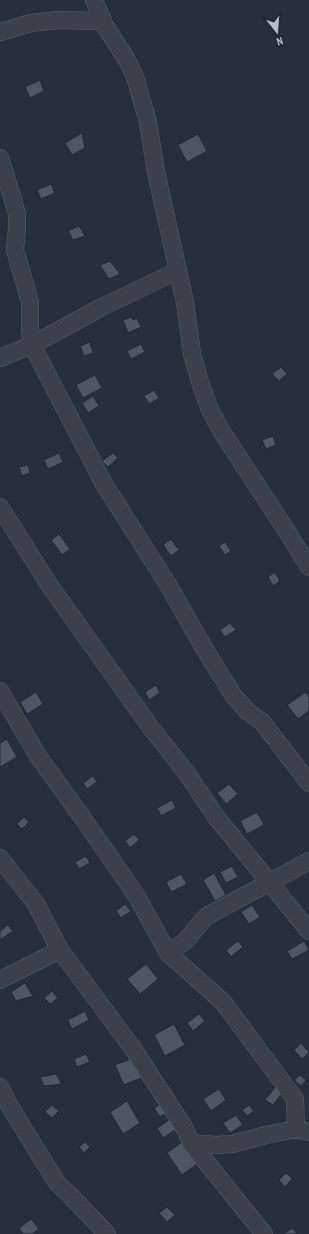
<svg xmlns="http://www.w3.org/2000/svg" width="309" height="1234" viewBox="0 0 309 1234" font-family="'PT Sans Narrow',sans-serif">
<rect width="100%" height="100%" fill="#262f3c"/>
<path fill="#4c5665" stroke="#212833" d="M40,80L44,91L30,98L25,87Z
M82,133L85,148L72,155L65,143Z
M198,134L207,151L187,162L178,145Z
M51,184L55,193L41,199L37,190Z
M79,226L85,236L73,240L68,231Z
M110,261L120,274L109,279L100,265Z
M132,317L133,320L137,318L141,327L128,333L123,320Z
M90,342L93,353L84,356L80,346Z
M141,344L145,352L131,359L127,351Z
M281,367L287,374L279,381L272,374Z
M95,375L102,388L83,398L76,385Z
M154,390L159,398L149,404L144,396Z
M93,396L99,406L88,413L82,403Z
M273,436L276,445L266,449L262,440Z
M59,453L63,462L48,469L44,460Z
M113,453L118,458L108,467L102,461Z
M28,465L30,473L22,476L19,467Z
M59,534L70,549L62,555L51,540Z
M171,539L179,550L171,556L163,545Z
M225,542L231,551L225,555L219,546Z
M275,572L280,581L273,586L268,577Z
M230,623L236,630L225,637L220,630Z
M156,685L160,693L149,700L145,692Z
M36,692L43,704L27,714L20,702Z
M306,692L309,697V711L298,719L287,705Z
M7,739L17,757L0,767V743Z
M93,776L97,782L87,789L83,783Z
M229,784L238,794L226,804L217,793Z
M172,800L176,808L161,816L157,808Z
M257,812L264,825L247,834L240,821Z
M24,817L29,822L22,829L17,824Z
M134,834L139,840L130,848L125,841Z
M86,856L90,863L79,869L75,862Z
M232,866L238,877L226,883L220,872Z
M214,873L226,895L215,901L203,880Z
M181,874L187,884L171,892L166,882Z
M125,904L131,911L121,918L116,911Z
M252,905L260,917L249,924L241,912Z
M8,925L13,931L0,940V931Z
M238,941L243,947L231,957L226,950Z
M304,941L309,950L292,959L287,951Z
M146,964L158,979L140,994L127,979Z
M25,983L33,996L16,1001L11,992Z
M52,991L58,998L50,1004L44,998Z
M85,1011L89,1020L72,1029L68,1020Z
M199,1014L205,1021L193,1031L187,1023Z
M174,1024L185,1045L165,1056L154,1035Z
M301,1043L309,1052V1053L302,1059L294,1050Z
M86,1054L90,1062L77,1067L74,1059Z
M133,1058L141,1078L124,1085L115,1065Z
M56,1074L62,1084L44,1086L40,1077Z
M300,1075L306,1080L301,1086L294,1080Z
M276,1086L283,1092L273,1105L265,1100Z
M219,1089L226,1100L211,1111L203,1099Z
M127,1101L140,1123L123,1134L110,1112Z
M164,1102L170,1110L160,1117L154,1108Z
M52,1105L59,1111L52,1118L45,1112Z
M249,1105L254,1111L247,1116L242,1110Z
M236,1115L243,1125L230,1133L223,1123Z
M172,1118L178,1128L163,1138L157,1128Z
M85,1142L90,1147L84,1153L79,1147Z
M182,1142L197,1164L182,1175L167,1153Z
M286,1173L292,1179L285,1187L279,1180Z
M167,1207L175,1215L167,1222L159,1213Z
M31,1219L39,1229L32,1234H23L19,1228Z
M293,1228L297,1234H283Z"/>
<g fill="none" stroke-linecap="round" stroke-linejoin="round">
<g stroke="#585f6a" stroke-width="18">
<path id="minor" d="M94,0L105,26L127,60L135,77L148,122L156,172L185,302L192,354L201,385L210,410L222,432L288,533L309,567
M0,32L31,23L57,20L103,21
M0,158L11,193L17,214V228L15,250L30,302V331L32,345L104,484L167,583L204,648L233,695L247,711L262,722L309,783
M0,358L32,345L100,308L177,271
M0,507L50,586L151,728L186,772L216,817L309,931
M0,691L38,756L82,817L136,895L168,953L223,1002L295,1099L296,1129L309,1132
M0,858L36,904L60,950L134,1050L185,1129L191,1143L264,1234
M168,953C174,949 181,945 186,940C194,932 199,923 207,916L309,861
M0,980L60,950
M0,1087L9,1105L57,1183L70,1195L107,1234
M191,1143L216,1145L232,1144L266,1135L296,1129"/>
</g>
<use href="#minor" stroke="#3a414c" stroke-width="17"/>
</g>
<g transform="translate(277 32) rotate(163)" stroke="#1f2631" stroke-width="3" paint-order="stroke">
<path d="M0-3L7 15L0 10L-7 15Z" fill="#b6bcc7"/>
<text y="-6" font-size="11" font-weight="bold" text-anchor="middle" fill="#b6bcc7">N</text>
</g>
</svg>
